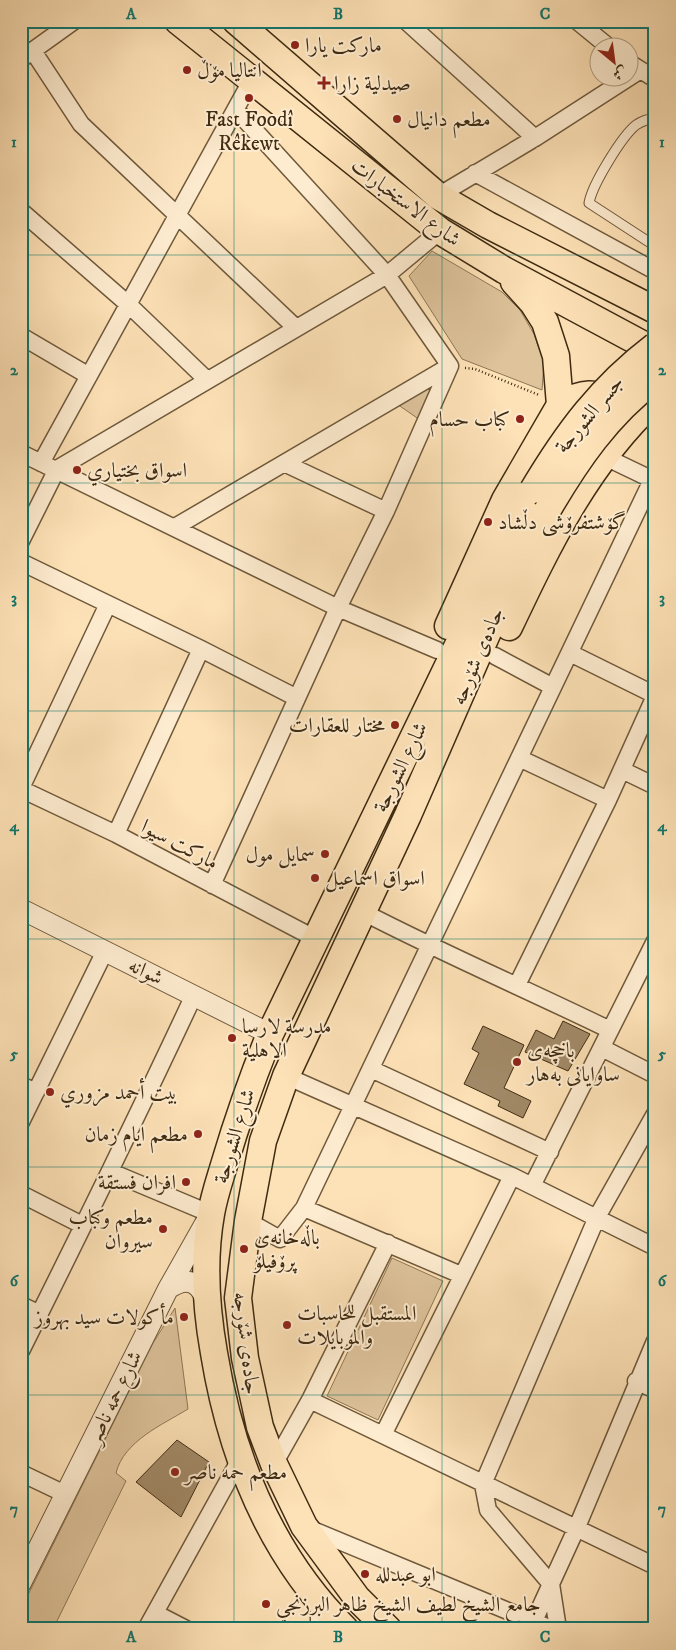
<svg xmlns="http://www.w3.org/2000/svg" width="676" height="1650" viewBox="0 0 676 1650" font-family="'IM FELL DW Pica',Amiri,serif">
<rect width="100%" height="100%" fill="#fee2b7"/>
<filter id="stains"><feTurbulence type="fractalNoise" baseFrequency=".004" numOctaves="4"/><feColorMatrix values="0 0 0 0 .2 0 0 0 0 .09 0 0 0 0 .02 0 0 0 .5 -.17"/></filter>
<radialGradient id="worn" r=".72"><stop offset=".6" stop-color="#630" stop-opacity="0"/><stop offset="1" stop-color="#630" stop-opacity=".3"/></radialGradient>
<path fill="#dec39b" stroke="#8e7756" d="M432,251L502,292L520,310L534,334L544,363L542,390L462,359L409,276Z
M438,382L420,420L397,404Z
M392,1258L443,1281L378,1420L327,1396Z
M175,1308L188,1409C162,1425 124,1441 116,1473L126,1481L53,1629H21V1609L153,1343Z"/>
<path fill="#a28a68" stroke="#3f2b12" d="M563,1021L590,1034L568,1071L525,1052L536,1030L554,1039Z
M483,1026L524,1045L504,1088L531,1101L523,1118L498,1106L500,1101L464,1084L479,1053L472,1049Z
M177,1440L209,1462L181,1517L136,1482Z"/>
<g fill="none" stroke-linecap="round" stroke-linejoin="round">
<g stroke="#6f593b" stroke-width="11">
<path id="service" d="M655,118C648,119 642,121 636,125C622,136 592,185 589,203L655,246"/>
</g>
<g stroke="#6f593b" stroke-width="19">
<path id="minor" d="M406,21L535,138
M577,21L610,48
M33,51L81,124L296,328
M21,59L74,21
M628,62L655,79
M236,110L387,275L450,366
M475,173L655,271
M438,196L535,138L639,71
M21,211L129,305L207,380
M21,336L89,376
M21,453L338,608L437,650
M603,456L655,481
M41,463L251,81
M286,464L386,511
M175,527L450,366
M21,541L57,469L387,275L440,231
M21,562L201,649L297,698
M570,653L655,695
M495,656L553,687
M519,758L608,800
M622,770L655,786
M21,788L108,604
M21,789L116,834L316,939
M116,834L201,649
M212,885L338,608L386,511L450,366
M363,912C444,954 528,990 610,1030
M517,985L608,800L655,696
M602,1048L655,1075
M371,1069L550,1152
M286,1076L512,1176L655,1247
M21,1085L36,1092
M21,1122L105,951
M111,1172L211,1214
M532,1186L655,941
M21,1194L82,1225
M304,1208L461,1275
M248,1221L280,1239L304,1208L652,480
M21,1305L40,1314
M21,1351C80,1233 138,1115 194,995
M636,1381L655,1390
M310,1400L655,1566
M383,1435L512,1176
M274,1464L310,1400L388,1243
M21,1473L65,1494
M308,1528L544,1626
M319,1603V1629
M155,1613L186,1629
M534,1621L577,1527L655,1341
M146,1629L239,1461
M558,1629L551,1584L488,1510L483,1484L597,1217L655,1114"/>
</g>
<g stroke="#6f593b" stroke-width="22">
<path id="tertiary" d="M21,909L270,1034
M168,1289C189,1275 200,1282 208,1305
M21,1583L168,1289L207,1220"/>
</g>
<g stroke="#3f2b12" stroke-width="29">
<path id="primary" d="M178,21L440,231L504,270L655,351
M236,21L438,196L488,225L655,310
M560,405C578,394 601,386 613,411
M448,626L505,500L560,405L556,356L545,322L533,303L514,282
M509,627C548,545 587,463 655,400
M345,1629C269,1553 231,1457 214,1353C206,1308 203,1259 211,1214C214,1196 220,1179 225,1162C238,1118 253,1076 270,1034L533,490
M388,1629L357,1598L304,1526L274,1464L260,1427L245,1358L238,1298L248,1221L263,1141L286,1076L408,815L511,579L547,511"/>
</g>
<path stroke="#3f2b12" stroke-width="2.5" stroke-dasharray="1 2.5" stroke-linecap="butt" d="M465,368L475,369L539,395"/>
<use href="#service" stroke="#feecd0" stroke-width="9"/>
<use href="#minor" stroke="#feecd0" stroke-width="16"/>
<use href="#tertiary" stroke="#feecd0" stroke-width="20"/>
<use href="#primary" stroke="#fee2b7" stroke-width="26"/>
<g stroke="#3f2b12" stroke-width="29" stroke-linecap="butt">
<path id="primary-bridge" d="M533,490C567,433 601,387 655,346
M547,511C576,461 608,414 655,379"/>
</g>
<use href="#primary-bridge" stroke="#fee2b7" stroke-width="26"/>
</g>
<path fill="none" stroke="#0f766e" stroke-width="1" stroke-opacity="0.55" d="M234,21V1629M442,21V1629M21,255H655M21,483H655M21,711H655M21,939H655M21,1167H655M21,1395H655"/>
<g fill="#8f2418" stroke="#feecd0" stroke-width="2">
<circle cx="295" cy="45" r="5"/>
<circle cx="187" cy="70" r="5"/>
<path d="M321.5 75.5h5v5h5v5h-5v5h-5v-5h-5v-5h5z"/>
<circle cx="249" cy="98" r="5"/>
<circle cx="397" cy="119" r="5"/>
<circle cx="520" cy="419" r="5"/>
<circle cx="77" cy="470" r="5"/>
<circle cx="488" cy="522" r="5"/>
<circle cx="395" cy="725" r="5"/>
<circle cx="325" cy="854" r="5"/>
<circle cx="315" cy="878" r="5"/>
<circle cx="232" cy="1038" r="5"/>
<circle cx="517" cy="1062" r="5"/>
<circle cx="50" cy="1092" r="5"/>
<circle cx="198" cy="1134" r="5"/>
<circle cx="186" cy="1182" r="5"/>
<circle cx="163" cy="1229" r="5"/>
<circle cx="244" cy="1249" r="5"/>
<circle cx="184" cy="1317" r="5"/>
<circle cx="287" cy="1325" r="5"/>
<circle cx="175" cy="1472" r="5"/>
<circle cx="365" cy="1574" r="5"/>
<circle cx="266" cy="1604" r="5"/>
</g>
<g text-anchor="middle" stroke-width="4" stroke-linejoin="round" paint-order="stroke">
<g font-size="21" fill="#3f2b12" stroke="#feecd0" text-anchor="start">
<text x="305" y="52">ماركت يارا</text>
<text x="197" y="77">انتالیا مۆڵ</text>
<text x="334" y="90">صيدلية زارا</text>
<text x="249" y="126" text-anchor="middle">Fast Foodî<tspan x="249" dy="24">Rêkewt</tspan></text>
<text x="407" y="126">مطعم دانيال</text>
<text x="510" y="426" text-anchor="end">كباب حسام</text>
<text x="87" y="477">اسواق بختياري</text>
<text x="498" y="529">گۆشتفرۆشی دڵشاد</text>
<text x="385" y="732" text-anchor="end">مختار للعقارات</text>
<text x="315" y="861" text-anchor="end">سمايل مول</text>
<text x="325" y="885">اسواق اسماعيل</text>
<text x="242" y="1033">مدرسة لارسا<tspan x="242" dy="24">الاهلية</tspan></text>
<text x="527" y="1057">باخچەی<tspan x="527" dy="24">ساوایانی بەهار</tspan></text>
<text x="60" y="1099">بيت أحمد مزوري</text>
<text x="188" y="1141" text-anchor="end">مطعم ايام زمان</text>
<text x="176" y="1189" text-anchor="end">افران فستقة</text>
<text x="153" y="1224" text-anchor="end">مطعم وكباب<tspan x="153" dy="24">سيروان</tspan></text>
<text x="254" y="1244">باڵەخانەی<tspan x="254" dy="24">پرۆفیلۆ</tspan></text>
<text x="297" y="1320">المستقبل للحاسبات<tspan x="297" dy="24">والموبايلات</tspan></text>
<text x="174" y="1324" text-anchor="end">مأكولات سيد بهروز</text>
<text x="185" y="1479">مطعم حمه ناصر</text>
<text x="375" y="1581">ابو عبدلله</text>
<text x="276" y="1611">جامع الشيخ لطيف الشيخ ظاهر البرزنجي</text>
</g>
<g font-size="21" fill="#3f2b12" stroke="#feecd0">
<text transform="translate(406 202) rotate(37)" y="7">شارع الاستخبارات</text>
<text transform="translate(589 414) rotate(-50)" y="7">جسر الشورجة</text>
<text transform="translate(477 656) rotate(-67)" y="7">جادەی شۆرجە</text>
<text transform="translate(400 767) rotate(-64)" y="7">شارع الشورجة</text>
<text transform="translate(180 844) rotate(28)" y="7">مارکت سیوا</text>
<text transform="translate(146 971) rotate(26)" y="7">شوانە</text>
<text transform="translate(234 1136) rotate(-73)" y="7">شارع الشورجة</text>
<text transform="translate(247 1343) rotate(83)" y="7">جادەی شۆرجە</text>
<text transform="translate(114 1397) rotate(-64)" y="7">شارع حمه ناصر</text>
</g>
</g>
<rect width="676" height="1650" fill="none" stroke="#fee2b7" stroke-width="55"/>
<g transform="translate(614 62) rotate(151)"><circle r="24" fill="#feecd0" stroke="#b29f84"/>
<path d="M0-4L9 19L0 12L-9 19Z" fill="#8f2418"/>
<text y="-8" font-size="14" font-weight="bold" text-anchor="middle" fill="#3f2b12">ش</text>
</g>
<rect x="28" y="28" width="620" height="1594" fill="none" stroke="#0f766e" stroke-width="2"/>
<g font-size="16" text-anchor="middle" font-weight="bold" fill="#0f766e">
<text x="131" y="19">A</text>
<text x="338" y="19">B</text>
<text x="545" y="19">C</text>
<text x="14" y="147">1</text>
<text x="662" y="147">1</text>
<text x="14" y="375">2</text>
<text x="662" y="375">2</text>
<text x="14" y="603">3</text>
<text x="662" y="603">3</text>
<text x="14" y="831">4</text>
<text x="662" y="831">4</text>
<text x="14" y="1059">5</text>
<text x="662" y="1059">5</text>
<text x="14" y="1286">6</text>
<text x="662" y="1286">6</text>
<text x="14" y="1514">7</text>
<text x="662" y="1514">7</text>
<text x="131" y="1642">A</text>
<text x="338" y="1642">B</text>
<text x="545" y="1642">C</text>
</g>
<rect width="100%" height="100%" filter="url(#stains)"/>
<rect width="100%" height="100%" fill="url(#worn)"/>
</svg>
